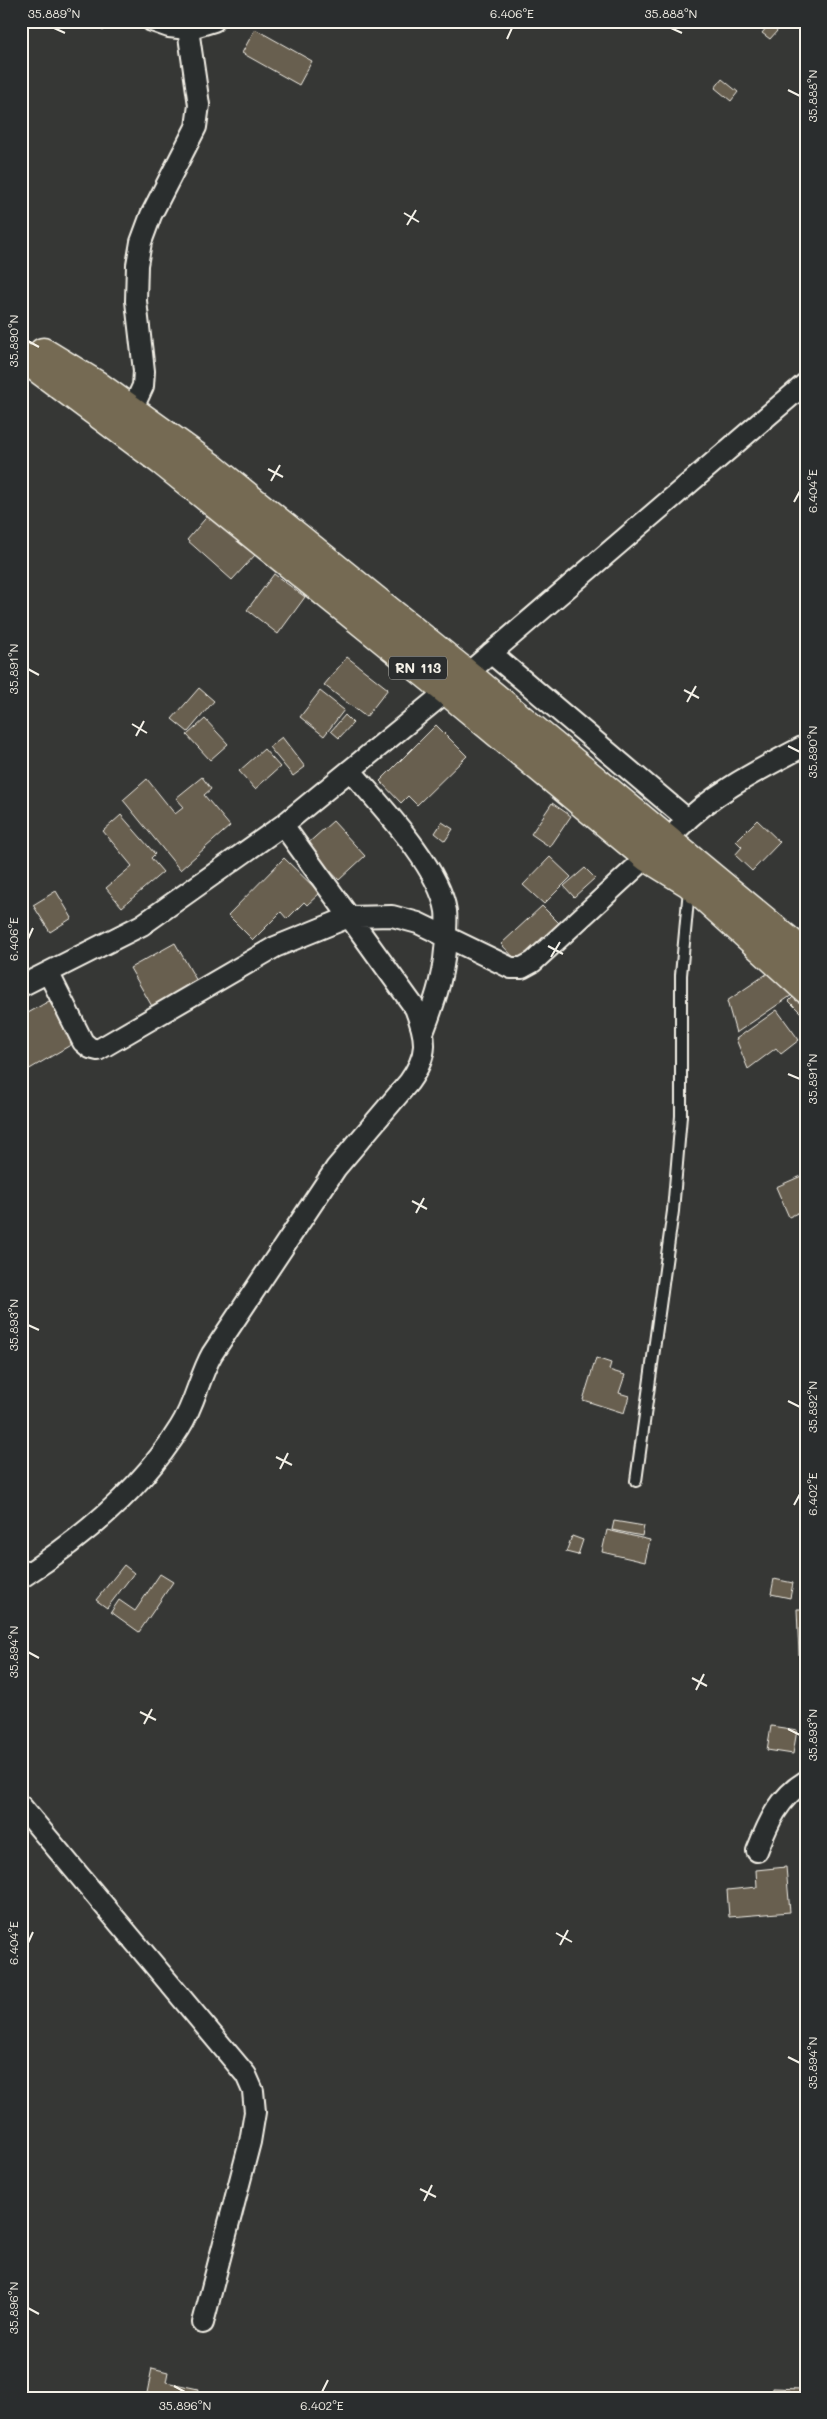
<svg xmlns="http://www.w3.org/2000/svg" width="827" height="2419" viewBox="0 0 827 2419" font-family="Mali,sans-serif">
<rect width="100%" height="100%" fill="#363735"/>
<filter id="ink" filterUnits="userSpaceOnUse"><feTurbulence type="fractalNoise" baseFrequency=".02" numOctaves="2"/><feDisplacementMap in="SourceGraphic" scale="10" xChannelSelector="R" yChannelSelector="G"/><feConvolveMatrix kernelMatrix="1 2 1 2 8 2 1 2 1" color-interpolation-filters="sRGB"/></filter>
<g filter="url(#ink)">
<path fill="#685e50" stroke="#f4f1e8" d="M93,21H113L103,31Z
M772,21L784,23L770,39L762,33Z
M255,29L312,61L299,85L242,53Z
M722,79L738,92L731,101L715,88Z
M210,513L256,554L232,580L187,540Z
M274,574L305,597L278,634L247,610Z
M347,657L388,689L366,717L324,685Z
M199,688L214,701L188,732L172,719Z
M320,691L344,710L324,736L300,717Z
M345,715L353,723L339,738L331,731Z
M205,719L228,744L210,760L187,735Z
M436,725L467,756L417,805L408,796L401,803L380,781Z
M282,737L305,767L293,776L269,747Z
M264,749L280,767L255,789L239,771Z
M202,777L211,789L204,795L230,826L180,870L123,800L147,779L175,814L184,807L176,798Z
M552,803L571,816L550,847L531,834Z
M121,815L155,854L151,858L163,872L122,907L106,888L132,866L103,831Z
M757,820L780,842L752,871L735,855L742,847L736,841Z
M333,821L365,856L339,880L306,845Z
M442,822L453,829L445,841L435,833Z
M550,857L571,877L544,904L523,885Z
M284,858L320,893L307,905L304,902L287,919L281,912L253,940L228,915Z
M585,868L595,878L574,897L564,886Z
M56,891L72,918L50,932L33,905Z
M542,906L562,926L521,965L501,944Z
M175,943L198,983L153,1008L130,968Z
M771,971L795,993L736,1033L727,1001Z
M795,995L806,1005V1012L803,1015L789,1001Z
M49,1001L74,1043L21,1074V1017Z
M777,1010L799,1040L781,1054L776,1048L748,1069L736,1039Z
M806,1174V1209L789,1217L776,1187Z
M596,1358L611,1363L609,1370L625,1375L619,1393L629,1396L624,1413L583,1400Z
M614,1521L644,1526L642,1536L612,1530Z
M607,1530L650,1540L645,1562L602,1552Z
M572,1536L583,1540L578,1555L566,1552Z
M124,1565L134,1573L107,1608L96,1600Z
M160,1574L173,1582L139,1632L111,1612L119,1600L135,1611Z
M774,1579L793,1583L790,1598L771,1594Z
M797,1609H806V1655H799Z
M771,1726L797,1730L793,1754L767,1750Z
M786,1867L790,1912L729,1917L727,1890L757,1887L756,1870Z
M152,2368L168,2372L166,2382L198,2389L196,2398H146Z
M773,2388L801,2389V2398H772Z"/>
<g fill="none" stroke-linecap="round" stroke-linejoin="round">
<g stroke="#f4f1e8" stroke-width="14">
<path id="lane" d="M636,1481L673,1211L681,1116V975L689,889"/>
</g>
<g stroke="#f4f1e8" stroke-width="24">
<path id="street" d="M152,21L169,27L188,29
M127,421L143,386L144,371L136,301L137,265L141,242L151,215L196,127L199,105L188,29L214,21
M491,653L687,819
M350,770C380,805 439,866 446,911C447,918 446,927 446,934C445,971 437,996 424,1030
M679,828C713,792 763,768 806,745
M49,974L83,1042L90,1048L98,1050L275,947L349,917L392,916L418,923L511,968H522L533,962L647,857
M21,986L142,925L283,825L447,691L806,383
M21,1578C81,1539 142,1489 180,1427C195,1404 199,1377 212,1354L336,1168L409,1082C429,1054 427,1039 415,1008L283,825
M21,1806L246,2075L253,2091L255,2112L250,2142L203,2323
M757,1851C768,1823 779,1797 806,1781"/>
</g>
<g stroke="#f4f1e8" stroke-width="31">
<path id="primary" d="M43,352L97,385L211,467L467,674L806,955
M21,356L163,462L447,691L647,857L689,883L806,989"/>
</g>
<use href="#lane" stroke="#2a2d2e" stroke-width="10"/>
<use href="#street" stroke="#2a2d2e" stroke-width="20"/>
<use href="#primary" stroke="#746b52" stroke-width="28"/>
</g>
</g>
<path fill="none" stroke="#f4f1e8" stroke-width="2" d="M54,28L65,33M671,28L682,33M507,39L512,28M788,90L800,96M404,213L419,222M407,225L416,210M28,341L39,347M268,469L283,477M271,481L280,465M794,502L800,491M28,669L39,675M684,690L699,698M687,702L696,686M132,724L147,733M136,736L144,721M788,746L800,752M28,939L33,928M548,946L563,954M551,957L560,942M788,1074L800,1079M412,1201L427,1209M416,1213L424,1198M28,1325L39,1330M788,1401L800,1407M276,1457L292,1465M280,1469L288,1453M794,1505L800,1494M28,1652L39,1658M692,1678L707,1686M696,1690L704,1674M140,1712L156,1720M144,1724L152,1709M788,1729L800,1735M556,1933L572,1942M28,1943L33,1932M560,1945L568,1930M788,2057L800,2063M420,2189L436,2197M424,2201L432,2185M28,2308L39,2314M174,2386L185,2392M322,2392L328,2380"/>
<g text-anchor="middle" stroke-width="4" stroke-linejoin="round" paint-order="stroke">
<rect fill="#2a2d2e" stroke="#b7b6b0" stroke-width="1" x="389" y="656.5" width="58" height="23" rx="4"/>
<g font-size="14" font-weight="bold" fill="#f4f1e8">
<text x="418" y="673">RN 113</text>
</g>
</g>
<rect width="827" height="2419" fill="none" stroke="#2a2d2e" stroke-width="55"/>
<rect x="28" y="28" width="772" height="2364" fill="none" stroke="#f4f1e8" stroke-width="2"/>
<g font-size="12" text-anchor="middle" fill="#f4f1e8">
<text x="54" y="18">35.889°N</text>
<text x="512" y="18">6.406°E</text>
<text x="671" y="18">35.888°N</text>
<text transform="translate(813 96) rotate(-90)" y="4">35.888°N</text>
<text transform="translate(14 341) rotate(-90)" y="4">35.890°N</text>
<text transform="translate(813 491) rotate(-90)" y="4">6.404°E</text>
<text transform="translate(14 669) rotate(-90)" y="4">35.891°N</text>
<text transform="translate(813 752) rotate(-90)" y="4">35.890°N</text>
<text transform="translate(14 939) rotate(-90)" y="4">6.406°E</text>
<text transform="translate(813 1079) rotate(-90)" y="4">35.891°N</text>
<text transform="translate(14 1325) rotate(-90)" y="4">35.893°N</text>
<text transform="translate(813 1407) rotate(-90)" y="4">35.892°N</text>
<text transform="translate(813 1494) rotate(-90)" y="4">6.402°E</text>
<text transform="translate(14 1652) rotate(-90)" y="4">35.894°N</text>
<text transform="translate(813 1735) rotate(-90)" y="4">35.893°N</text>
<text transform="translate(14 1943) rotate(-90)" y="4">6.404°E</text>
<text transform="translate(813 2063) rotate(-90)" y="4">35.894°N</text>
<text transform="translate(14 2308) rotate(-90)" y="4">35.896°N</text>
<text x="185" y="2410">35.896°N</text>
<text x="322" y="2410">6.402°E</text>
</g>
</svg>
